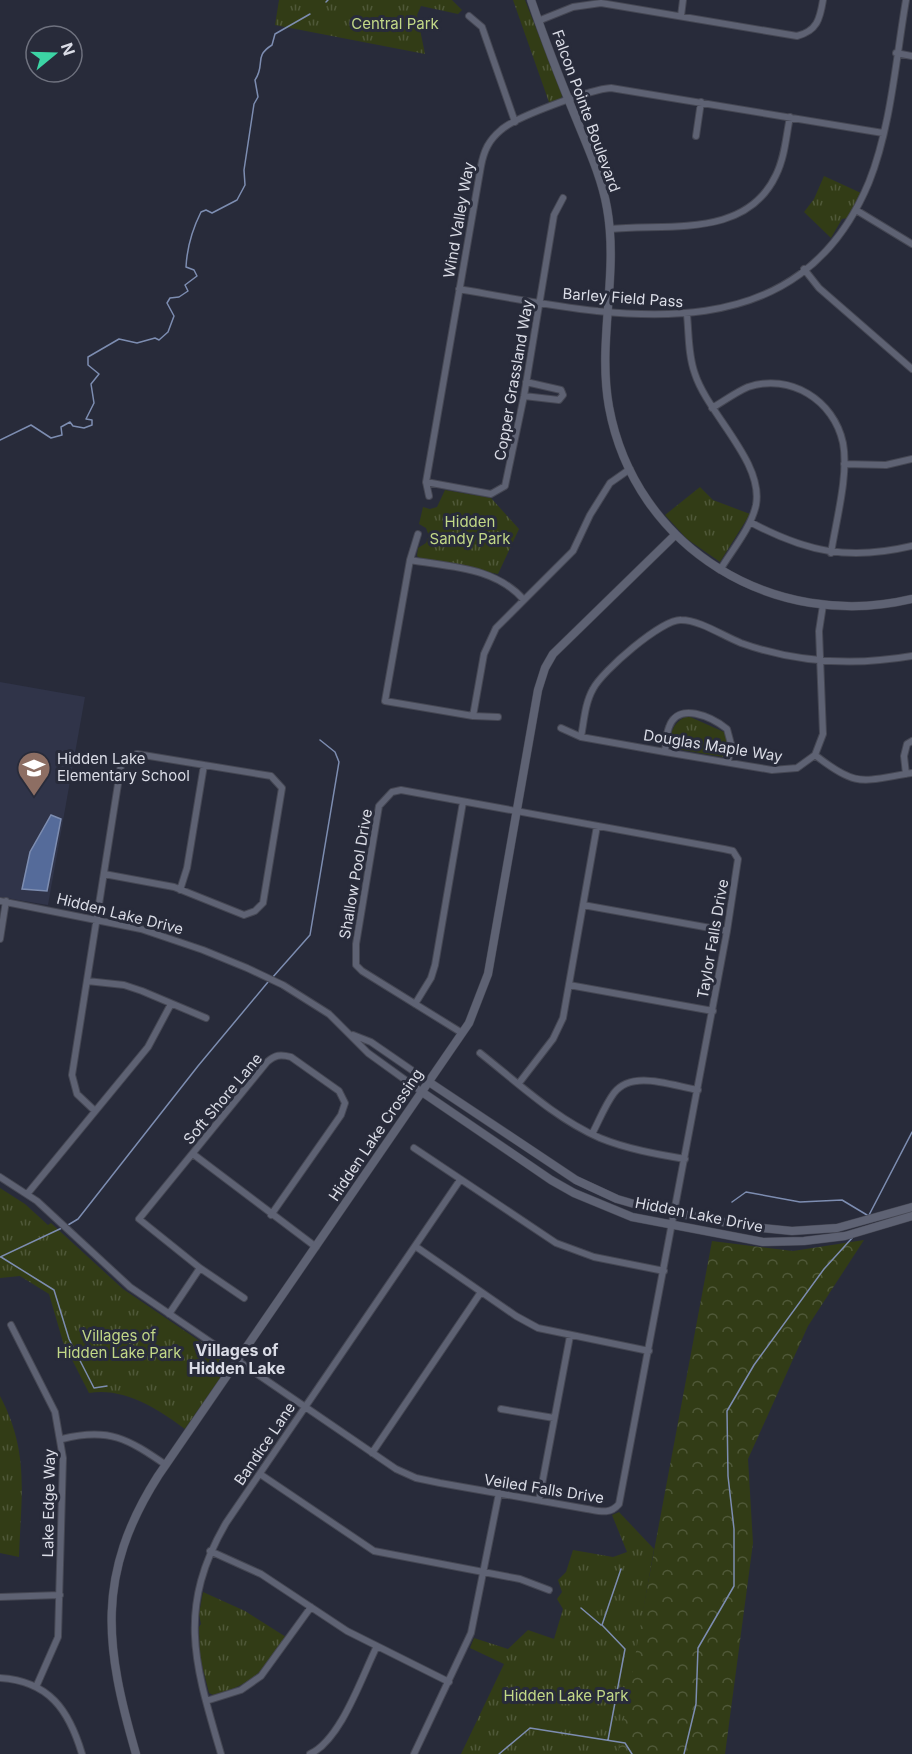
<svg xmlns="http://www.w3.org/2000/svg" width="912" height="1754" viewBox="0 0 912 1754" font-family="Inter,sans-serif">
<defs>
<pattern id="forest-crowns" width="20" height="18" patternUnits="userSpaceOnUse" patternTransform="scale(1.5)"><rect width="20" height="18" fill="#323c16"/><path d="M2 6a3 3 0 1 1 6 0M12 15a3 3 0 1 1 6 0" fill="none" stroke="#4f5838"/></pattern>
<pattern id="park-tufts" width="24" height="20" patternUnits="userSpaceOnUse" patternTransform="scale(1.5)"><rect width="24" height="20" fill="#323c16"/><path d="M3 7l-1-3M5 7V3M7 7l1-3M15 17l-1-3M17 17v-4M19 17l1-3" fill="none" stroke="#4f5838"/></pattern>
</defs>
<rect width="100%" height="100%" fill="#282b3a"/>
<path fill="#303449" d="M0,682L85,697L48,905L0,897Z"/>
<path fill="url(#forest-crowns)" d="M864,1240L808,1326L748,1459L753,1543L725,1754H461L642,1615L712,1241L793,1251Z"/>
<path fill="url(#park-tufts)" d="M279,0H452L462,10L458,14L421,6L417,15L425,54L275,25Z
M513,0H525L562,95L560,101L550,105Z
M824,176L861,193L847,218L842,219L831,238L804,212L814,199Z
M700,487L713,500L750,514L720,562L687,539L665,515Z
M445,490L491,498L519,529L498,574L421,559L417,556L418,548L426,543L429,536L426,528L419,524L423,507L430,509L437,507Z
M688,716L724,732L727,740L723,757L671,748C669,734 673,721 688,716Z
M0,1188L25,1204L48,1225L51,1223L123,1289L226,1359L229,1365L185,1429C158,1409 124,1387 89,1393L63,1342L49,1294L20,1276L0,1278Z
M0,1396C30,1453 21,1495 19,1557L0,1553Z
M619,1512L654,1549L618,1754H461L504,1664L470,1648L474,1638L508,1649L528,1630L554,1639L563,1609L557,1599L562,1592L558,1580L566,1572L573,1550L613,1557L627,1552L612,1515Z
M203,1592L245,1611L286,1637C262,1672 256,1683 213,1695L209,1693L200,1657L199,1627L201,1624L199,1614Z"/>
<path fill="#556b9a" stroke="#7d8db1" stroke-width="1.5" d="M51,815L61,819L47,891L22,889L30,852Z"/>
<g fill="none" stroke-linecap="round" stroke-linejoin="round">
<path stroke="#7d8db1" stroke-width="1.5" d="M326,2L328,0
M0,440L31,425L51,438L62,435L61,427L70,422L73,426L84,428L92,425V420L86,419L94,403L91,384L99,374L88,365V357L119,339L137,343L155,338L159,340L168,332L174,316L167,303L170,298L179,297L188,291L185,285L197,276L194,270L186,267C187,247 192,230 201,212L206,210L212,213L237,200L245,185L244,170L254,104L258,97L255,80C266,64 253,57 272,45L275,34L310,14
M272,978L310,935L339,762L335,752L320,740
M732,1202L746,1192L800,1202L842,1200L867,1215
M868,1217L912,1132
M68,1225L78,1219L198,1066L268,982
M0,1257L64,1227
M1,1257L54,1290L69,1339L94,1388L107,1386
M581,1608L601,1625
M608,1740L625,1649L602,1625L621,1569
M499,1754L530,1728L625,1743L632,1754
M684,1754L696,1704L698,1648L734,1586V1529L728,1476L727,1411L754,1365L824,1269L853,1237"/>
<g stroke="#454753" stroke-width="8">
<path id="minor" d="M469,16L482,27L515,122
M681,16L683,0
M538,21L573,7L601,3L797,36C817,31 820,19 823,0
M896,53L912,56
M696,136L701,102
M856,210L912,244
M610,229C668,223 746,239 776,175C785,157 786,136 790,117
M804,269L819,288L912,369
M459,289C608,315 795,361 869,182C891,127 896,58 906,0
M687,315C689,334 688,355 695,374C708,414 764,462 756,505C751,528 732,550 720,570
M524,396L559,400L563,395L561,390L526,382
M712,408C724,401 736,392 748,387C790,373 834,400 843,443C849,474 836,521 831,553
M844,464L886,465L912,459
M426,482L491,494L505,486L524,396L554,215L563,198
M429,496L426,482L481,166C484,150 489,140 501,130C515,117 592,89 611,88L883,133
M750,522C806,552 849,561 912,546
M418,534L410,560L385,701L473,716L498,717
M410,560C451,567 495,567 524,600
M473,716L484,654L496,628L573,551L590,515L610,483L630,469
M561,728L581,737L665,752L772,770L797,768L815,755L823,734L819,631L823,605
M581,737C584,721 585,703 593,689C602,671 662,619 681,620C700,620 723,636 741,643C797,663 854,666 912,656
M665,752C666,744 666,735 669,727C678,701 712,717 727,729L731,744L728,762
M815,755C857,788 861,781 912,773
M906,774L904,756L907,744L912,741
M180,890L187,868L204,765
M0,901L141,929L203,950L247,968L283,985L329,1014L368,1053L422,1092
M583,905L727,931
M0,939L6,901
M87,981L124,985L142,991L206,1018
M569,985L713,1011
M415,1004L431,978L435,965L463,802
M353,1035L371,1042L429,1082
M480,1053C518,1083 556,1119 600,1138C627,1149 656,1154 685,1159
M519,1083L553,1039L563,1018L597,826
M95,1111L77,1094L72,1075L121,765L123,760L137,754L271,776L282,788L263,903L255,911L244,915L174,887L104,874
M592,1134C599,1121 605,1105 614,1093C632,1069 673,1086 698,1090
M414,1148L556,1243L594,1257L664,1271
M193,1154L316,1247
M0,1177L37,1201L130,1287L396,1469L416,1478L440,1483L587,1509C599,1511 610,1515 619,1504L727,931L738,859L733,851L724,849L401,790L392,792L379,806L356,944V965L362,971L462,1033
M28,1193L148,1047L171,1004
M415,1246L516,1316L538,1328L649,1351
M244,1298L200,1268L139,1219L267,1062C275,1055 280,1054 291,1057L339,1091L345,1103L341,1115L271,1215
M169,1314L200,1268
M11,1325L55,1412L63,1458L58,1637L36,1687
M501,1409L554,1418
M62,1439C109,1427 128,1439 166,1465
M372,1453L481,1292
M260,1474L374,1551L520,1579L549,1590
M539,1500L570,1336
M210,1551L261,1574L347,1631L449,1682
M0,1597L60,1595
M0,1678C49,1681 69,1710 82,1754
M206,1701L241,1690L261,1676L311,1607
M221,1754C195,1665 176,1609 226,1523L460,1180
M310,1754C341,1740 362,1676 377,1646
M414,1754L471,1633L499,1493"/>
</g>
<g stroke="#454753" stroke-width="9">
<path id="tertiary" d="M531,0C545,41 561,82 578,123C589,150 602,179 607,208C619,274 597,341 609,407C635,548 774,632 912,599
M429,1082L576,1180L617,1199L641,1206L743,1226L792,1231L837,1228L912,1207
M422,1092L551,1180L574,1193L632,1217L763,1242L804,1241L845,1236L912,1216
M136,1754C105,1647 95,1575 158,1476L469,1023L488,974L538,690L545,668L553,654L675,535"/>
</g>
<use href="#minor" stroke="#5e6273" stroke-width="6"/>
<use href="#tertiary" stroke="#5e6273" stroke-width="8"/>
</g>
<defs>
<g id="school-pin" transform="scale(1.725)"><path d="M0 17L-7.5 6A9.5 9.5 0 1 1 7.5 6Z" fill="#8d6e63" stroke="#282b3a"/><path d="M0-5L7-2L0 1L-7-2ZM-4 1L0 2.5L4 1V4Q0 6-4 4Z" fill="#fff"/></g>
</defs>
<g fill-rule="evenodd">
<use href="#school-pin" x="34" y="768"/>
</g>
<g text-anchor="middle" stroke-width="6" stroke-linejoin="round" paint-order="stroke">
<g font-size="15" fill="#c2d887" stroke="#282b3a">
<text x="395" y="29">Central Park</text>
<text x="470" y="527">Hidden<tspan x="470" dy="17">Sandy Park</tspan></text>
<text x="119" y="1341">Villages of<tspan x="119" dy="17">Hidden Lake Park</tspan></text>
<text x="566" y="1701">Hidden Lake Park</text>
</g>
<g font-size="15" fill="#dadce6" stroke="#282b3a">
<text transform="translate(586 111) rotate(70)" y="5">Falcon Pointe Boulevard</text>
<text transform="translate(459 220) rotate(-80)" y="5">Wind Valley Way</text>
<text transform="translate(623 298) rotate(4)" y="5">Barley Field Pass</text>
<text transform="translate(514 380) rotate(-80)" y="5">Copper Grassland Way</text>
<text transform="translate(713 746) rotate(9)" y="5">Douglas Maple Way</text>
<text transform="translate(356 874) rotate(-80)" y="5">Shallow Pool Drive</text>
<text transform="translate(120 914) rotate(14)" y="5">Hidden Lake Drive</text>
<text transform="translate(713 939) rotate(-80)" y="5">Taylor Falls Drive</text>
<text transform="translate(223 1099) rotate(-50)" y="5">Soft Shore Lane</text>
<text transform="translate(376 1135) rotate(-56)" y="5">Hidden Lake Crossing</text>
<text transform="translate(699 1215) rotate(11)" y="5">Hidden Lake Drive</text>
<text transform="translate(265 1444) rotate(-56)" y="5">Bandice Lane</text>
<text transform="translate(544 1489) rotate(9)" y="5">Veiled Falls Drive</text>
<text transform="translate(49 1503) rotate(-89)" y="5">Lake Edge Way</text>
</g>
<g font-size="15" fill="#dadce6" stroke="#282b3a" text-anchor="start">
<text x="57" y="764">Hidden Lake<tspan x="57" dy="17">Elementary School</tspan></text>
</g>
<g font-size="16" font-weight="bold" fill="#dadce6" stroke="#282b3a">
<text x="237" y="1356">Villages of<tspan x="237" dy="18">Hidden Lake</tspan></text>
</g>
</g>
<g transform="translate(54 54) rotate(71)"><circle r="28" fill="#282b3a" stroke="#6f727f" stroke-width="1.5"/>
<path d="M0-4.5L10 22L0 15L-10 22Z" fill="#3cd4a4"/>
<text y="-9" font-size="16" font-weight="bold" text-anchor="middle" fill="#dadce6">N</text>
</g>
</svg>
